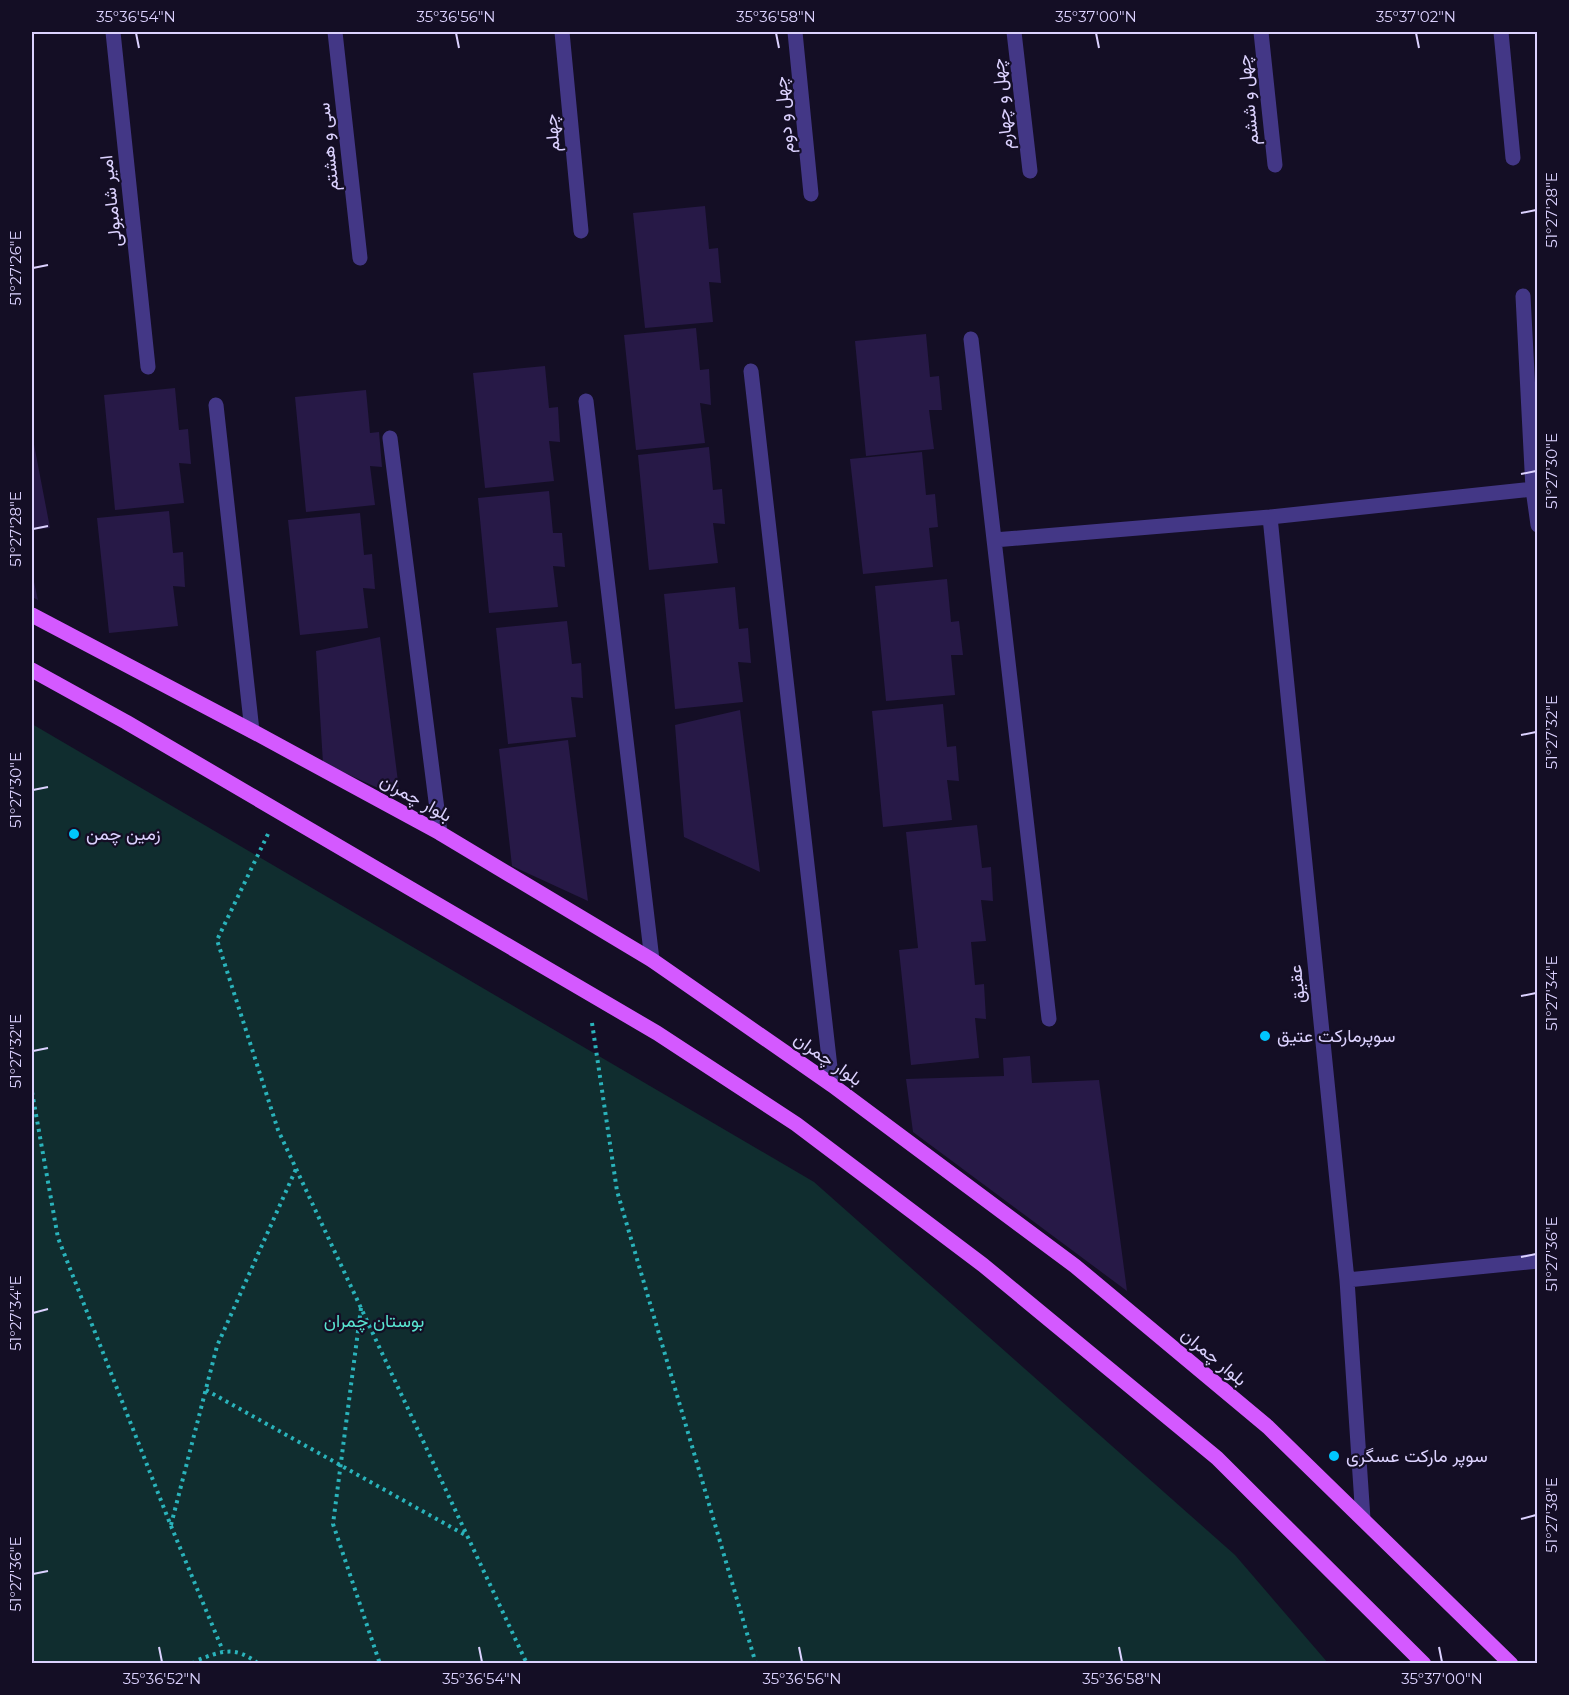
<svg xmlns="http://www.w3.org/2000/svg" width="1569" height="1695" viewBox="0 0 1569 1695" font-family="Montserrat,Vazirmatn,sans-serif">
<rect width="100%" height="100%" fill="#140e25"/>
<path fill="#102d2f" d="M32,724L814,1182L1235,1555L1328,1663H32Z"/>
<path fill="#271947" d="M705,206L709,249L718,248L721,283L709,282L713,322L645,328L633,213Z
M696,328L700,370L709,369L711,405L700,403L705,443L636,450L624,335Z
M926,334L930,377L939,376L942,410H929L934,449L866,456L855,341Z
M545,366L549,408L558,407L560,442L549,441L554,481L485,488L473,373Z
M175,388L179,430L188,429L191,464L179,463L184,503L115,510L104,395Z
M366,390L370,433L379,432L382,467L370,466L375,505L306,512L295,397Z
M32,434L50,528L32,530Z
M709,447L713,490L722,489L725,524L713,523L718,563L649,570L638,455Z
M922,452L926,495L935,494L938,527L929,528L933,567L863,574L850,459Z
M549,491L553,533H562L565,567L553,566L558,607L489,613L478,498Z
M169,511L173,553L183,552L185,587L173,586L178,626L109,633L97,518Z
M360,513L364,555L372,554L375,589L363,588L368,628L300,635L288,520Z
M32,573L38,600L32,597Z
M947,579L951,622L959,621L963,655H951L955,695L886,701L875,586Z
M735,587L739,629L748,628L751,663L738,662L743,702L675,709L664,594Z
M567,621L572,664L581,663L583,698L571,697L576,737L508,744L496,628Z
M380,637L400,798L323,763L316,651Z
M943,704L947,747L956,746L959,781L947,780L952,820L883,827L872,711Z
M740,710L760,872L684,837L675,725Z
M568,740L588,901L512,866L499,749Z
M977,825L982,868L991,867L993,901L981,900L986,941L971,942L975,985L984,984L986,1019L975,1018L979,1058L911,1065L899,950L918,948L906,832Z
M1030,1056L1032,1083L1099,1080L1127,1291L913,1132L906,1079L1004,1076L1003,1058Z"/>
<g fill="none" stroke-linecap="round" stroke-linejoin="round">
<path stroke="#2ab3bb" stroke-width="4" stroke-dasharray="3 4.5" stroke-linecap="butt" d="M268,834L217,940L278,1130L527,1664
M592,1023L617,1191L756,1664
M32,1092L58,1238L171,1526L223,1651
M361,1308L333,1524L380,1664
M206,1390L467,1536
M171,1525L217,1346L296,1169
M193,1664L195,1661C222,1651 234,1645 259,1664"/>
<path stroke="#433786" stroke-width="15" d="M113,32L148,367
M335,32L360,258
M562,32L581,231
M795,32L811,194
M1014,32L1030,171
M1261,32L1275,165
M1501,32L1513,158
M1523,296L1533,489L1538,525
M971,339L1049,1019
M751,371L832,1085
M586,401L652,960
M216,405L252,731
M390,438L440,833
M1270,517L1347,1280L1363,1519
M994,540L1270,517L1533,489
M1347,1280L1538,1261"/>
<path stroke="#d459ff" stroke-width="15" d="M32,615L252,731L440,833L652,960L832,1085L1075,1266L1268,1427L1511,1664
M32,670L126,722L657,1033L796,1124L983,1265L1217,1458L1424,1664"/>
</g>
<path fill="none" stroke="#dcd2ff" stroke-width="2" d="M136,33L139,48M456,33L459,48M776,33L779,48M1096,33L1099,48M1416,33L1419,48M1521,213L1536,210M33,268L48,265M1521,474L1536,471M33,529L48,526M1521,735L1536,732M33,790L48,787M1521,996L1536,993M33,1051L48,1048M1521,1257L1536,1254M33,1313L48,1309M1521,1519L1536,1515M33,1574L48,1571M159,1647L162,1662M479,1647L482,1662M799,1647L802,1662M1119,1647L1122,1662M1439,1647L1442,1662"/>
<g fill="#00c6fd" stroke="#140e25" stroke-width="2">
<circle cx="74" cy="834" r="6"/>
<circle cx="1265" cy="1036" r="6"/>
<circle cx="1334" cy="1456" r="6"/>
</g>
<g text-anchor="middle" stroke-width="4.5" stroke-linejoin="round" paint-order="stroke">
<g font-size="18" fill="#dcd2ff" stroke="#140e25">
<text transform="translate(1248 100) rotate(-96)" y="6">چهل و ششم</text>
<text transform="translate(1002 104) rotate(-96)" y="6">چهل و چهارم</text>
<text transform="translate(784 115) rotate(-96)" y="6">چهل و دوم</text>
<text transform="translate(552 133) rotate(-95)" y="6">چهلم</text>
<text transform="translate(328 147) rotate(-96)" y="6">سی و هشتم</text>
<text transform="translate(111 201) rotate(-96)" y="6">امیر شامبولی</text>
<text transform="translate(416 798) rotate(29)" y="6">بلوار چمران</text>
<text transform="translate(1297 984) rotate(-96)" y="6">عقیق</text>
<text transform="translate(828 1059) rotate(35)" y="6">بلوار چمران</text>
<text transform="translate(1214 1357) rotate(40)" y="6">بلوار چمران</text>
</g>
<g font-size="18" fill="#dcd2ff" stroke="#140e25" text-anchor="start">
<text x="86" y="840">زمین چمن</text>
<text x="1277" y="1042">سوپرمارکت عتیق</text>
<text x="1346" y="1462">سوپر مارکت عسگری</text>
</g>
<g font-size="18" fill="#59e4d1" stroke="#140e25">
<text x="374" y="1327">بوستان چمران</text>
</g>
</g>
<rect width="1569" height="1695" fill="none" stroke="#140e25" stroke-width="66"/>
<rect x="33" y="33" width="1503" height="1629" fill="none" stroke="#dcd2ff" stroke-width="2"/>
<g font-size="15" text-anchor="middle" fill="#dcd2ff">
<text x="136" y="22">35°36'54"N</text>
<text x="456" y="22">35°36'56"N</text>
<text x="776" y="22">35°36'58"N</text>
<text x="1096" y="22">35°37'00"N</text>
<text x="1416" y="22">35°37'02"N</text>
<text transform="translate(1552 210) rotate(-90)" y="5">51°27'28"E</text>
<text transform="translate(16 268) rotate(-90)" y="5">51°27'26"E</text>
<text transform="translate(1552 471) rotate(-90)" y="5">51°27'30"E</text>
<text transform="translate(16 529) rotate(-90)" y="5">51°27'28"E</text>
<text transform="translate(1552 732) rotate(-90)" y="5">51°27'32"E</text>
<text transform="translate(16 790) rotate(-90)" y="5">51°27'30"E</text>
<text transform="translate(1552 993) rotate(-90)" y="5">51°27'34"E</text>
<text transform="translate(16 1051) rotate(-90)" y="5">51°27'32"E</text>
<text transform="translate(1552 1254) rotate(-90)" y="5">51°27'36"E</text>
<text transform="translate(16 1313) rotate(-90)" y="5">51°27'34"E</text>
<text transform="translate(1552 1515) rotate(-90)" y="5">51°27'38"E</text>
<text transform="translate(16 1574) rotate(-90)" y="5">51°27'36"E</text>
<text x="162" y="1684">35°36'52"N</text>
<text x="482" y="1684">35°36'54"N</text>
<text x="802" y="1684">35°36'56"N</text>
<text x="1122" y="1684">35°36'58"N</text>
<text x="1442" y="1684">35°37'00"N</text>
</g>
</svg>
